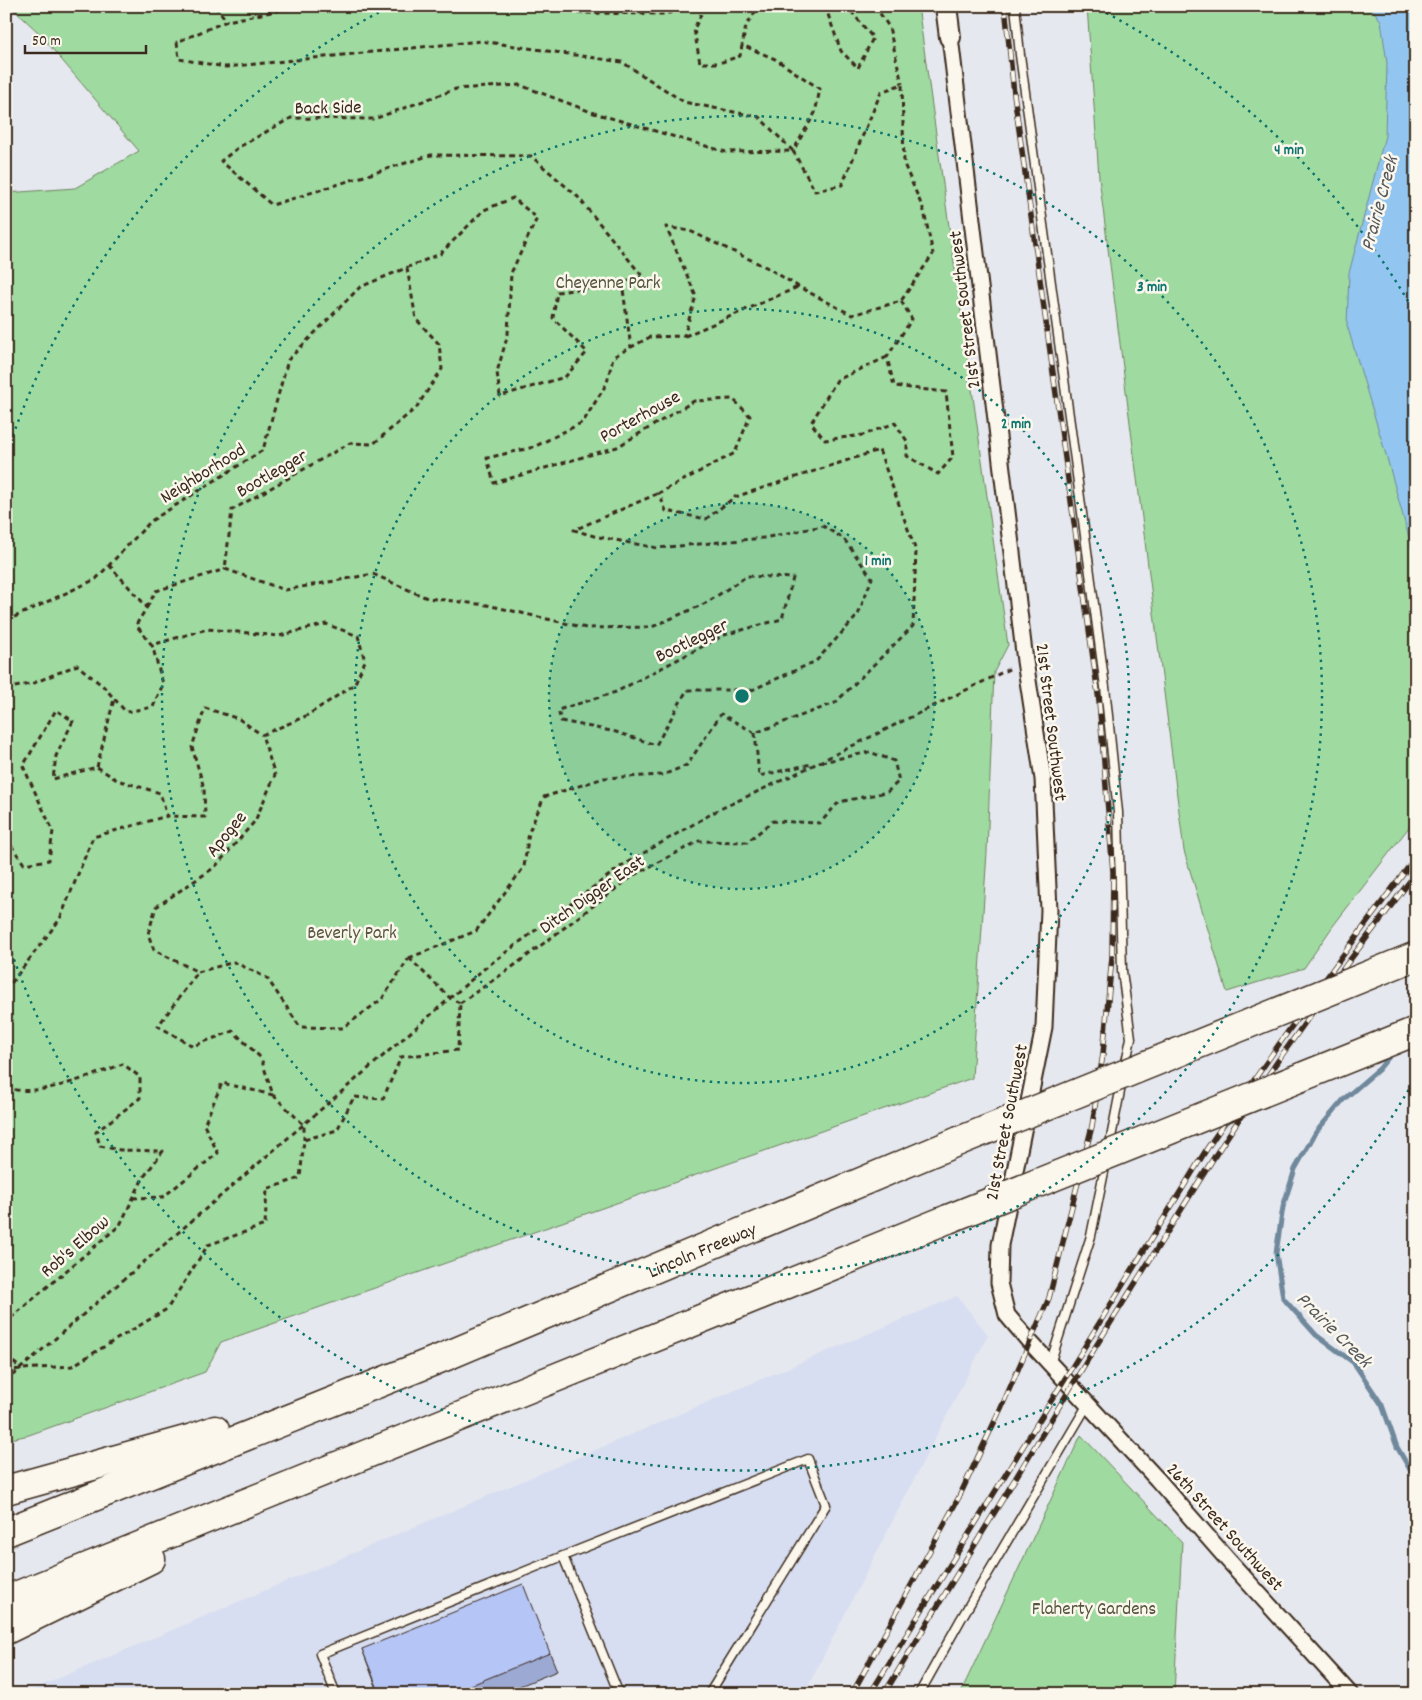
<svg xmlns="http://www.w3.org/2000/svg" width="1422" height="1700" viewBox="0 0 1422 1700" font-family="Dekko,sans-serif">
<rect width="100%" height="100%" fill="#e6e8ef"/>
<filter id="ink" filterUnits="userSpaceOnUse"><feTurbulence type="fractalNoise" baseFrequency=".02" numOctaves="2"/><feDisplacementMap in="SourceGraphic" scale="10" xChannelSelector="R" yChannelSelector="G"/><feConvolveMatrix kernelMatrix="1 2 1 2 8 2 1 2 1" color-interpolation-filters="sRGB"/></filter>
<g filter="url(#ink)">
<path fill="#d7def1" d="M957,1296L988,1335L804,1694H22Z"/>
<path fill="#9fdaa0" stroke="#6d825f" d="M10,6H918L1008,645L994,672L987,852L972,1078L221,1342L205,1372L29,1435L6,1440V193L75,188L139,151L38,32Z
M1087,6H1416V818L1333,926L1304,968L1227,992L1184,851L1099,177Z
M1081,1435L1182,1542L1174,1694H960Z"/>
<path fill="#92c6f0" stroke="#6f889c" d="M1370,6H1416V563L1387,458L1347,325L1349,273L1385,136L1387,63L1381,21Z"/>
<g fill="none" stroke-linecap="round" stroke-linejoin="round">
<path stroke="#6f889c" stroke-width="5" d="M1392,1053L1379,1069L1344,1099L1316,1132L1295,1169L1283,1207L1276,1253L1283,1298L1316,1335L1354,1363L1382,1405L1397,1447L1416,1480"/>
<g stroke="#3b2a1e" stroke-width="11">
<path id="service" d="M1015,6L1020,55L1075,460L1105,687L1118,812L1122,971L1131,1038L1125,1067
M1109,1148L1122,1081
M1050,1364L1091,1236L1106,1162
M563,1556L808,1459L826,1505L709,1694
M336,1694L320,1654L563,1556L619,1694
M919,1694L961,1619L1088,1404"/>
</g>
<g stroke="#3b2a1e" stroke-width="19">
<path id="minor" d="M950,37L1025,661L1043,779L1049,910L1044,1027L1000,1245L999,1283L1007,1315L1029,1341L1157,1479L1228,1560L1350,1694"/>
</g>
<g stroke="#3b2a1e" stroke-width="24">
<path id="tertiary" d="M946,6L950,37"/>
</g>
<g stroke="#3b2a1e" stroke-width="31">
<g id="motorway">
<path d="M6,1490L193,1438L215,1430"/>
<path id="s1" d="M6,1532L444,1357L959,1141"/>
<path d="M6,1600L948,1219"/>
<path d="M6,1630L151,1559"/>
</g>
</g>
<path stroke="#3b2a1e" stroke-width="3" stroke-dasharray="5 4" stroke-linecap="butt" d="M215,6L227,21
M561,6L577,13L664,14L702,6
M705,6L694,29L700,63H719L740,56L746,26L759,6
M825,6L841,51L858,68L873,38L847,6
M875,6L889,27L902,84
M407,268L416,319L439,344L442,369L416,408L373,444L350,443L232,510L225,569L285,590L373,574L427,598L487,605L586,628L652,627L706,603L747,576L793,578L782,619L724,635L616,692L558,710L561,721L616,732L656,745L687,690H752L816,661L858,615L872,578L844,539L823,526L763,538L657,548L594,536L574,530L659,493
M622,282L631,348
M685,336L798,287
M887,357L837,380L811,423L825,440L863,435L895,423L907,441V456L938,474L953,457L946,392L894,386L887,357L912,319L901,301
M109,565L147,607L136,625L152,645L207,629L279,636L326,624L358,636L365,661L354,685L306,716L262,735L275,775L255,821L215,867L156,907L148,934L154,950L198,972L234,962L267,978L300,1027L343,1028L382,999L409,958
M147,607L156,591L225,569
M6,621L96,579L151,521L263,450L288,360L360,287L440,254L484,210L513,198L537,218L511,273L508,334L497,372L500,396L565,377L587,352L553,318L557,292L605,286L643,277L578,197L531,156L431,155L272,205L221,161L239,147L291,118L374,119L456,89L520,85L594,113L726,152L793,151L759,117L684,102L622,62L481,41L226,67L179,59L177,42L227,21L301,6
M6,689L34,683L77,665L104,687L126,712L153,707L163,684L152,645
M755,733L759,776L811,764
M97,767L114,699
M6,838L24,864L49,860L53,831L23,766L56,710L73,721L56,756L53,779L97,767L117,780L160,793L167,816L205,817L204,788L192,747L205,708L239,719L262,735
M409,958L476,931L524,867L529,832L544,797L604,778L663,775L687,765L721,714L755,733L835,703L913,626L916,551L879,450L735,497L706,519L666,511L659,493L735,453L750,416L733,399L694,401L617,447L494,483L487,458L534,447L583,422L607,383L613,357L650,337L684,336L696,296L666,227L690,231L768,268L799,287L852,315L901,301L933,254L924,211L904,164L902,84L881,92L842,185L815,191L793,151L815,113L820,89L775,59L742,45
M409,958L450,998L460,1003
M6,990L60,919L93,837L167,816
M460,1003L511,968L634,875L699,841L747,842L773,821L820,823L839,802L887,792L899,781L894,761L870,752L822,762
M6,1087C35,1100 95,1074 123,1064L140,1077V1098L96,1132L100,1146L120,1150L163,1151L143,1178L120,1225L6,1322
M273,1095L304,1125V1140
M133,1198L163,1197L218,1153L204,1125L222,1083L273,1095L261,1058L233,1031L193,1046L158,1026L198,972
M6,1357L21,1368
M6,1370L72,1366L167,1309L208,1245L265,1225L267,1189L300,1178L304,1140L337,1130L354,1097L383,1099L401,1057L458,1050L460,1003
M6,1381L485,968L623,865L718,810L791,776L1011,668"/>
<use href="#service" stroke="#fbf7ec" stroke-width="8"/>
<use href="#minor" stroke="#fbf7ec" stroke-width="15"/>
<use href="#tertiary" stroke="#fbf7ec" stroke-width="20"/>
<use href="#motorway" stroke="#fbf7ec" stroke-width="28"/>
<g stroke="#3b2a1e" stroke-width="5.5">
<path id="rail" d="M852,1694L959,1497L1002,1406L1049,1298L1092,1126L1103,1054L1112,957L1113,872L1099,701L1014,94L1005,6
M870,1694L1208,1147C1275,1048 1344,952 1416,857
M884,1694L1096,1346L1218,1151L1277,1062L1346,965L1416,873"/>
</g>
<use href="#rail" stroke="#fbf7ec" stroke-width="4" stroke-dasharray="11" stroke-linecap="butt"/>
<g stroke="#3b2a1e" stroke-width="31" stroke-linecap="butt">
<path id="motorway-bridge" d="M959,1141L1416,956
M948,1219L1416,1031"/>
</g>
<use href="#motorway-bridge" stroke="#fbf7ec" stroke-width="28"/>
</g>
<path fill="#9ca9d3" stroke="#3b2a1e" d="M362,1649L550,1653L557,1671L500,1694H379Z"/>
<path fill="#b5c5f5" stroke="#3b2a1e" d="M523,1584L550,1653L449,1694H380L362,1649Z"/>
</g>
<circle cx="742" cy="696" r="193" fill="#0f766e" fill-opacity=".12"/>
<g fill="none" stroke="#0f766e" stroke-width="2.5" stroke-dasharray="2.5 5">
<circle cx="742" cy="696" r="193"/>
<circle cx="742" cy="696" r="387"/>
<circle cx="742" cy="696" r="580"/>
<path d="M1416 1077A774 774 0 0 1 8 942M8 450A774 774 0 0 1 391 6M1093 6A774 774 0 0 1 1416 315"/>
</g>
<g text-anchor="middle" stroke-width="5" stroke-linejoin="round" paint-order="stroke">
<g font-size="19" fill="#3b2a1e" stroke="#fbf7ec">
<text transform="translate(328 106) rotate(-1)" y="7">Back Side</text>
<text transform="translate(963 310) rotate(-97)" y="7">21st Street Southwest</text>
<text transform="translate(639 415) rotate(-29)" y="7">Porterhouse</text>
<text transform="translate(202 472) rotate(-32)" y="7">Neighborhood</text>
<text transform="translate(271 472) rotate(-30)" y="7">Bootlegger</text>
<text transform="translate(691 639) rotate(-26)" y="7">Bootlegger</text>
<text transform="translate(1053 722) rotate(83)" y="7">21st Street Southwest</text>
<text transform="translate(225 833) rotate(-51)" y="7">Apogee</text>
<text transform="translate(591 893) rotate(-35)" y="7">Ditch Digger East</text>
<text transform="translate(1005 1122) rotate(-79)" y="7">21st Street Southwest</text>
<text transform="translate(74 1245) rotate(-41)" y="7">Rob's Elbow</text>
<text dy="7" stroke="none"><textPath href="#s1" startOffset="751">Lincoln Freeway</textPath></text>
<text transform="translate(1226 1526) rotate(48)" y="7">26th Street Southwest</text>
</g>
<g font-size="19" fill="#54563e" stroke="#fbf7ec">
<text x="608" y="288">Cheyenne Park</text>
<text x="352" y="938">Beverly Park</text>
<text x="1094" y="1614">Flaherty Gardens</text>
</g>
<g font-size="20" font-style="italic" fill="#55595d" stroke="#fbf7ec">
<text transform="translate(1378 203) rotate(-75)" y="7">Prairie Creek</text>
<text transform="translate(1335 1329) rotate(45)" y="7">Prairie Creek</text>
</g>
</g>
<circle cx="742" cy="696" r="8" fill="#0f766e" stroke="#fbf7ec" stroke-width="2.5"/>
<g font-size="15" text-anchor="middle" font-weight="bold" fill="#0f766e" stroke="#fbf7ec" stroke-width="5" stroke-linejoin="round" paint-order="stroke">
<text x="1289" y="154">4 min</text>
<text x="1152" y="291">3 min</text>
<text x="1016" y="428">2 min</text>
<text x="878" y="565">1 min</text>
</g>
<rect width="1422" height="1700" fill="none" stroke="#fbf7ec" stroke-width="25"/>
<rect x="12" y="12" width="1397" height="1675" fill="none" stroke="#3b2a1e" stroke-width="2" filter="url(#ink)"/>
<path d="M25 45v8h121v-8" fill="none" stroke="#3b2a1e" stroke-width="2.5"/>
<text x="32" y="45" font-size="15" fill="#3b2a1e" stroke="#fbf7ec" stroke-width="4" paint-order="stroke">50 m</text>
</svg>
